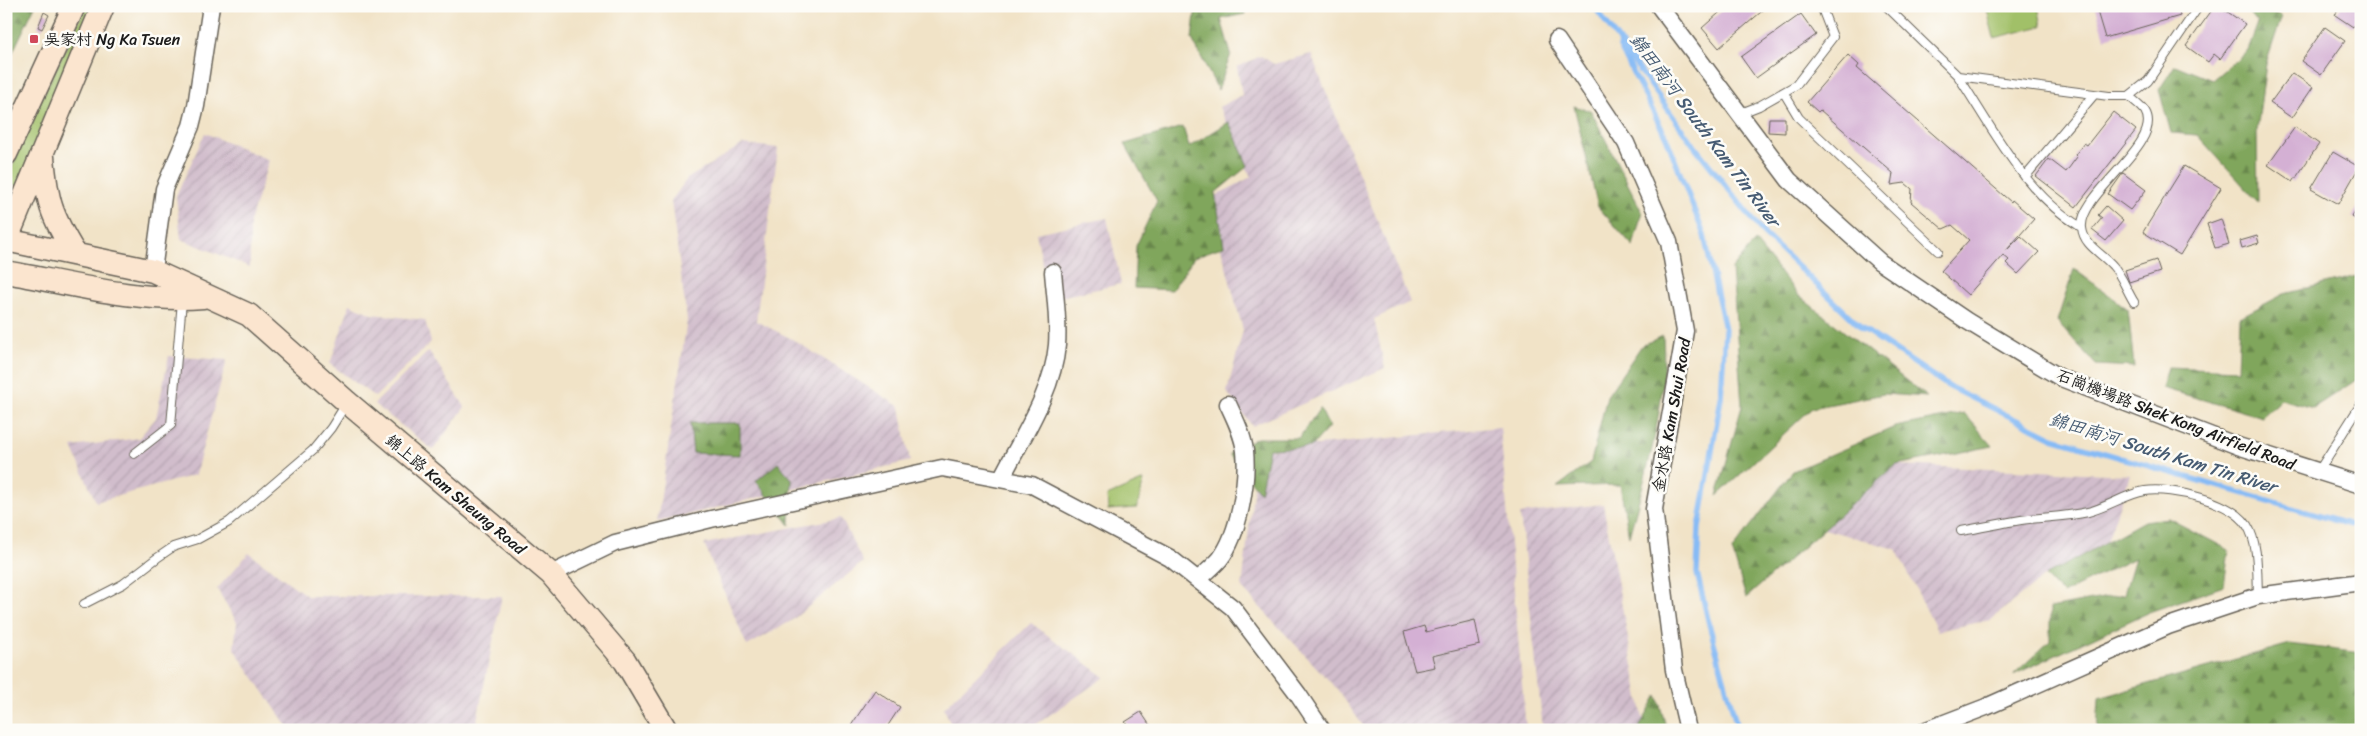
<svg xmlns="http://www.w3.org/2000/svg" width="2367" height="736" viewBox="0 0 2367 736" font-family="Sriracha,'LXGW WenKai TC',sans-serif">
<defs>
<pattern id="industrial-furrows" width="10" height="10" patternUnits="userSpaceOnUse" patternTransform="scale(1.25)"><rect width="10" height="10" fill="#d1bdcc"/><path d="M-1 1l2-2M0 10L10 0M9 11l2-2" fill="none" stroke="#b3a2af"/></pattern>
<pattern id="forest-firs" width="22" height="20" patternUnits="userSpaceOnUse" patternTransform="scale(1.25)"><rect width="22" height="20" fill="#80a65c"/><path d="M5 1l3.5 6h-7zM16 11l3.5 6h-7z" fill="#68864b"/></pattern>
</defs>
<rect width="100%" height="100%" fill="#fdfcf7"/>
<filter id="ink" filterUnits="userSpaceOnUse"><feTurbulence type="fractalNoise" baseFrequency=".02" numOctaves="2"/><feDisplacementMap in="SourceGraphic" scale="10" xChannelSelector="R" yChannelSelector="G"/><feConvolveMatrix kernelMatrix="1 2 1 2 8 2 1 2 1" color-interpolation-filters="sRGB"/></filter>
<filter id="wash" filterUnits="userSpaceOnUse"><feTurbulence type="fractalNoise" baseFrequency=".0096" numOctaves="4" result="noise"/><feDisplacementMap in="SourceGraphic" scale="20" xChannelSelector="R" yChannelSelector="G"/><feGaussianBlur stdDeviation="1.12" result="paint"/><feColorMatrix in="noise" values="0 0 0 0 0 0 0 0 0 0 0 0 0 0 0 0 0 1.4 0 .05"/><feComposite in="paint" operator="in"/></filter>
<g filter="url(#wash)">
<rect width="100%" height="100%" fill="#f1e3c7"/>
<path fill="url(#industrial-furrows)" d="M1311,54L1410,302L1374,319L1385,368L1252,426L1227,392L1243,330L1208,200L1251,177L1219,107L1242,95L1237,67L1261,56L1274,64Z
M205,133L269,160L250,222V267L181,239L176,196Z
M743,144L778,148L756,321L792,339L900,407L910,461L657,522L687,320L671,201L687,179Z
M1107,218L1121,284L1050,299L1036,233Z
M350,304L372,314L425,320L431,342L375,397L330,364Z
M429,351L465,407L433,450L374,404Z
M169,356L227,360L195,475L96,502L72,447L139,438L156,418Z
M1500,427L1526,730H1366L1337,689L1242,588L1258,451Z
M1896,465L2130,475L2107,541L2045,576L1990,620L1937,631L1896,549L1824,529Z
M1603,504L1645,730H1543L1520,514Z
M841,518L863,562L791,621L747,646L704,544Z
M249,553L307,596H502L475,730H290L234,649L237,622L217,589Z
M1031,623L1105,677L1028,730H953L944,708Z"/>
<path fill="#a1c068" stroke="#5e6e42" d="M86,6H94L18,186L6,182L34,114Z
M1986,6H2038L2042,26L1994,38Z
M1144,480L1137,508L1108,510L1107,496Z"/>
<path fill="url(#forest-firs)" stroke="#4e613c" d="M6,6H35L6,66Z
M1196,6H1243L1245,14L1221,19L1231,54L1218,90L1192,39Z
M2244,6H2259L2282,16L2266,64L2257,131L2258,202L2197,135L2171,133L2159,90L2175,65L2212,80L2248,50L2258,23Z
M1574,106L1591,111L1642,212L1633,246L1598,207Z
M1229,122L1248,166L1215,193L1224,246L1194,257L1172,290L1134,288L1136,246L1157,201L1125,144L1183,127L1189,147Z
M1755,241L1799,296L1927,397L1884,394L1812,408L1717,496L1742,406L1732,269Z
M2074,269L2128,309L2134,367L2096,365L2057,321Z
M2361,275V377L2313,408L2281,399L2262,417L2162,388L2168,367L2238,370L2240,317L2284,294Z
M1663,336C1668,405 1646,472 1629,537L1620,485L1557,487L1591,462L1607,396L1642,345Z
M1320,408L1329,427L1311,447L1269,449L1260,493L1229,454L1257,438H1299Z
M1964,413L1993,446L1896,465L1746,598L1732,550L1793,471L1895,427Z
M690,423H740V455L693,453Z
M778,463L792,479L790,525L756,481Z
M2168,518L2229,550L2224,586L2149,612L2013,675L2050,641V608L2124,594L2135,558L2062,594L2045,576L2144,521Z
M2290,644L2361,653V730H2097L2099,698Z
M1657,695L1667,730H1638L1640,726Z"/>
<g fill="none" stroke-linecap="round" stroke-linejoin="round">
<path stroke="#87bbf5" stroke-width="5.5" d="M1594,6L1692,143L1764,234L1862,328L1948,386L2053,438L2361,528
M1620,47L1666,137L1704,235L1725,329L1721,398L1699,528L1697,573L1709,624L1738,730"/>
</g>
<g id="blocks">
<path fill="#d4b0d4" d="M1727,6H1768L1719,48L1702,28Z
M2103,6H2178L2180,16L2105,38L2096,8Z
M2215,6H2219L2245,24L2220,59L2214,54L2208,62L2186,46Z
M2341,6H2361V16L2353,27L2335,15Z
M44,12L49,15L42,29L38,27Z
M1801,14L1816,35L1756,78L1741,57Z
M2325,27L2345,41L2321,75L2301,61Z
M1848,55L1859,65L1857,68L2011,202L2012,200L2034,219L2005,252L2021,236L2039,252L2018,274L2006,263L2009,260L2003,255L1968,295L1941,271L1969,240L1952,225L1943,229L1911,202L1912,189L1905,183L1891,185L1893,173L1820,110L1818,112L1807,102Z
M2292,73L2313,87L2292,118L2270,103Z
M2113,112L2136,130L2076,207L2036,176L2049,159L2066,172L2077,157L2075,155L2084,143L2087,145Z
M1769,118H1785V133L1768,132Z
M2295,127L2319,144L2293,182L2268,165Z
M2333,152L2359,167L2338,204L2311,189Z
M2184,166L2221,188L2180,255L2143,232Z
M2123,173L2146,190L2130,210L2108,194Z
M2361,202V222L2352,217Z
M2106,206L2123,221L2106,241L2092,230L2102,218L2098,215Z
M2221,219L2229,244L2215,248L2207,224Z
M2257,236L2259,243L2242,248L2240,241Z
M2156,260L2160,272L2129,282L2125,270Z
M1475,620L1480,645L1432,656L1435,667L1415,671L1404,632L1424,626L1426,632Z
M875,690L900,707L885,730H848Z
M1141,712L1153,730H1131L1125,722Z"/>
</g>
</g>
<g filter="url(#ink)">
<use href="#blocks" fill-opacity="0" stroke="#676258" stroke-width="1"/>
<g fill="none" stroke-linecap="round" stroke-linejoin="round">
<g stroke="#676258" stroke-width="10">
<path id="lane" d="M1886,6L1958,76L2109,96H2129L2148,81L2199,6
M1958,76C1993,129 2025,194 2081,227
M1784,93L1799,118L1938,251
M2129,96C2133,100 2142,106 2145,111C2165,143 2078,194 2082,228C2084,246 2102,253 2113,266C2122,276 2127,291 2134,302
M1741,113L1759,106L1796,85L1833,37L1821,6
M2025,177L2094,95
M134,454L171,425L182,301
M2318,472L2361,404
M1961,531C1981,528 2001,523 2021,520C2043,517 2066,517 2088,512C2108,507 2126,494 2145,491C2172,487 2231,501 2247,525C2259,544 2257,574 2258,596
M84,604L123,584L157,558L173,547L198,539L229,522L313,450L331,428L346,404"/>
</g>
<g stroke="#676258" stroke-width="19">
<path id="street" d="M1659,6L1789,180L1880,262L1967,321L2061,378L2238,446L2361,485
M1557,40L1626,143L1669,242L1685,331L1654,509L1674,670L1688,730
M153,271L164,189L191,126L196,106L211,6
M1001,479C1022,437 1053,392 1057,345C1059,321 1055,296 1053,272
M551,574L615,543L711,519L942,468L1032,485L1170,558L1233,608L1298,694L1322,730
M1198,580C1205,573 1213,567 1220,559C1239,534 1248,482 1245,451C1243,435 1235,419 1228,404
M1926,730L1986,707L2168,626L2258,596L2361,582"/>
</g>
<g stroke="#676258" stroke-width="25">
<path id="secondary" d="M6,154L74,6
M43,157C47,202 51,215 75,254
M6,240L153,271L249,315L347,402L551,574L625,661L666,730
M6,241L103,6
M6,272C67,283 141,303 203,297"/>
</g>
<use href="#lane" stroke="#fff" stroke-width="8"/>
<use href="#street" stroke="#fff" stroke-width="16"/>
<use href="#secondary" stroke="#fbe5cf" stroke-width="22"/>
</g>
</g>
<rect fill="#d1495b" stroke="#fdfcf7" stroke-width="2" x="29" y="34" width="10" height="10" rx="2.5"/>
<g text-anchor="middle" stroke-width="5" stroke-linejoin="round" paint-order="stroke">
<g font-size="16" fill="#1c1c1c" stroke="#fdfcf7" text-anchor="start">
<text x="44" y="45">吳家村 Ng Ka Tsuen</text>
</g>
<g font-size="16" fill="#1c1c1c" stroke="#fdfcf7">
<text transform="translate(1671 415) rotate(-80)" y="6">金水路 Kam Shui Road</text>
<text transform="translate(2176 419) rotate(21)" y="6">石崗機場路 Shek Kong Airfield Road</text>
<text transform="translate(456 494) rotate(40)" y="6">錦上路 Kam Sheung Road</text>
</g>
<g font-size="18" font-style="italic" fill="#475c73" stroke="#fdfcf7">
<text transform="translate(1705 130) rotate(53)" y="6">錦田南河 South Kam Tin River</text>
<text transform="translate(2163 453) rotate(17)" y="6">錦田南河 South Kam Tin River</text>
</g>
</g>
<rect width="2367" height="736" fill="none" stroke="#fdfcf7" stroke-width="25"/>
</svg>
